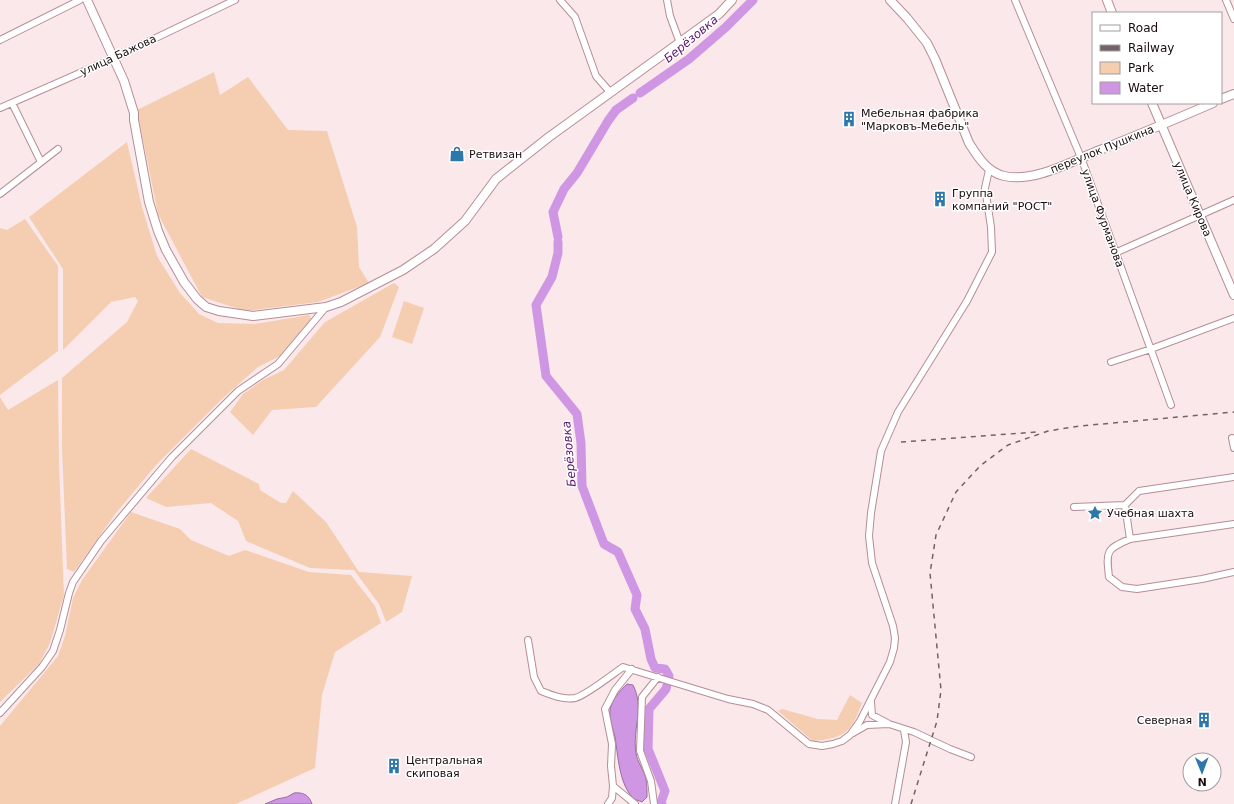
<svg xmlns="http://www.w3.org/2000/svg" width="1234" height="804" viewBox="0 0 1234 804" font-family="'DejaVu Sans',sans-serif">
<rect width="100%" height="100%" fill="#fae8eb"/>
<path fill="#f5ceb2" d="M214,72L220,95L248,77L288,130L327,131L357,227L359,267L369,283L318,302L245,311L202,297L158,214L137,110Z
M127,142L142,207L157,256L180,293L199,314L218,323L255,324L309,315L312,319L280,356L258,367L223,398L156,465L116,513L74,572L67,569L62,449V378L127,322L138,301L135,297L111,302L63,350V269L29,217Z
M25,219L58,266V351L0,395V228L7,230Z
M394,283L399,287L380,337L316,407L272,410L253,435L230,412L243,394L263,380L284,370L325,322Z
M404,301L424,308L412,344L392,337Z
M58,380L59,464L64,595L50,643L39,664L0,702V397L8,410Z
M191,449L259,484L260,490L281,503H286L293,491L326,522L359,572L412,576L402,612L386,622L379,604L354,570L310,568L246,541L238,521L211,503L166,507L146,498Z
M131,512L180,529L191,540L229,556L245,550L309,572L351,575L375,606L381,623L335,652L322,695L315,768L236,804H0V726L58,656L65,636L73,598L82,580Z
M850,695L862,703C859,710 856,720 851,726C843,738 826,740 813,741L778,711L782,709L818,719L837,720Z"/>
<path fill="#cf97e3" stroke="#986da3" d="M627,684L633,685C645,709 632,728 636,753C637,762 644,770 646,779C647,785 647,792 647,797L642,802C640,801 636,800 634,799C619,785 618,755 615,737C613,729 609,718 610,710C612,699 620,691 627,684Z
M294,793C303,792 309,795 312,804H265L277,799L287,797Z"/>
<g fill="none" stroke-linecap="round" stroke-linejoin="round">
<path stroke="#cf97e3" stroke-width="9" d="M640,93L689,59L726,27L753,0
M558,237L553,212L564,189L577,173L608,121L616,110L633,98
M558,242V253L552,277L536,305L546,376L577,414L581,443L582,486L604,544L618,552L637,595L635,609L645,629L651,659L655,668L665,669L669,676
M662,804L661,802L665,791L648,749L649,709L666,689L667,685"/>
<g stroke="#b68e95" stroke-width="8">
<path id="street" d="M560,0L575,17L596,76L610,92
M667,0L670,16L680,43
M1015,0L1082,160L1171,405
M1226,0L1234,19
M0,40L80,0
M12,103L41,162
M0,108L114,58L235,0
M0,194L58,149
M1115,253L1234,200
M1111,362L1151,349L1234,318
M1232,438L1234,448
M1125,505L1130,539
M1074,507L1125,505L1139,491L1234,477
M1234,524L1130,539C1106,549 1106,551 1109,577L1122,587L1137,589L1202,579L1234,572
M528,640L534,677L541,691C551,695 563,700 575,698C585,696 613,674 623,667L728,699L753,704L768,710L809,744L822,746L833,744L842,741L850,735L860,721L890,662L894,648L895,638L893,626L872,563L869,536L871,513L881,451L898,412L967,301L992,252L991,227L985,188L989,170
M632,669L615,690L605,709L612,744L611,766L613,786L635,804
M871,702L872,715L889,724
M0,713L42,667L53,651L60,630L69,593L73,582L101,541L160,471L172,457L238,391L278,364L326,307
M853,733L867,725L889,724L914,732L950,749L971,757
M608,804L612,798L613,786
M654,804L651,781L640,751L642,697L658,677
M895,804L906,742L904,730"/>
</g>
<g stroke="#b68e95" stroke-width="10">
<path id="secondary" d="M87,0L124,81L134,113V120L149,202L158,231L166,250L184,282L197,299L206,307L219,311L253,316L326,307L341,302L403,270L434,249L465,221L496,179L549,137L719,14L732,0
M890,0L907,18L927,43L935,59L969,143C978,157 987,172 1004,176C1034,183 1072,161 1100,150C1138,135 1176,119 1213,103
M1107,0L1112,13
M1221,99L1234,94
M1152,103L1234,295"/>
</g>
<use href="#street" stroke="#fff" stroke-width="6"/>
<use href="#secondary" stroke="#fff" stroke-width="8"/>
<path stroke="#736366" stroke-width="1.5" stroke-dasharray="5 5" stroke-linecap="butt" d="M901,442L1036,432
M911,804L937,721L941,690L930,573L936,535L956,492L980,466L1008,445L1048,431L1080,426L1234,412"/>
</g>
<defs>
<g id="building-bare" transform="scale(1.2)"><path d="M-4-6H4V6H1V3H-1V6H-4ZM-2.5-4.3h1.7v1.8h-1.7ZM.8-4.3h1.7v1.8H.8ZM-2.5-1h1.7V.8h-1.7ZM.8-1h1.7V.8H.8Z" fill="#2d77ab" stroke="#fff" stroke-width="2.5" paint-order="stroke"/></g>
<g id="shop-bare" transform="scale(1.2)"><path d="M-5-2.5h2.3a2.7 3.5 0 0 1 5.4 0H5L5.5 6h-11ZM-1.5-2.5h3a1.5 2.3 0 0 0-3 0Z" fill="#2d77ab" stroke="#fff" stroke-width="2.5" paint-order="stroke"/></g>
<g id="sight-bare" transform="scale(1.2)"><path d="M0-6L1.8-2.2L6-1.7L2.9 1.2L3.7 5.4L0 3.3L-3.7 5.4L-2.9 1.2L-6-1.7L-1.8-2.2Z" fill="#2d77ab" stroke="#fff" stroke-width="2.5" paint-order="stroke"/></g>
</defs>
<g fill-rule="evenodd">
<use href="#building-bare" x="849" y="119"/>
<use href="#shop-bare" x="457" y="154"/>
<use href="#building-bare" x="940" y="199"/>
<use href="#sight-bare" x="1095" y="513"/>
<use href="#building-bare" x="1204" y="720"/>
<use href="#building-bare" x="394" y="766"/>
</g>
<g text-anchor="middle" stroke-width="3" stroke-linejoin="round" paint-order="stroke">
<g font-size="11" fill="#190b0e" stroke="#fff">
<text transform="translate(118 55) rotate(-25)" y="4">улица Бажова</text>
<text transform="translate(1102 149) rotate(-22)" y="4">переулок Пушкина</text>
<text transform="translate(1193 199) rotate(67)" y="4">улица Кирова</text>
<text transform="translate(1103 218) rotate(70)" y="4">улица Фурманова</text>
</g>
<g font-size="11" fill="#190b0e" stroke="#fff" text-anchor="start">
<text x="861" y="117">Мебельная фабрика<tspan x="861" dy="13">"Марковъ-Мебель"</tspan></text>
<text x="469" y="158">Ретвизан</text>
<text x="952" y="197">Группа<tspan x="952" dy="13">компаний "РОСТ"</tspan></text>
<text x="1107" y="517">Учебная шахта</text>
<text x="1192" y="724" text-anchor="end">Северная</text>
<text x="406" y="764">Центральная<tspan x="406" dy="13">скиповая</tspan></text>
</g>
<g font-size="12" font-style="italic" fill="#5a136f" stroke="#fff">
<text transform="translate(691 39) rotate(-40)" y="4">Берёзовка</text>
<text transform="translate(569 454) rotate(-95)" y="4">Берёзовка</text>
</g>
</g>
<rect x="1092" y="12" width="130" height="92" fill="#ffffff" stroke="#a39d9f"/>
<rect x="1100" y="25" width="20" height="6" fill="#ffffff" stroke="#a39d9f"/>
<text x="1128" y="32" font-size="12" fill="#190b0e">Road</text>
<rect x="1100" y="45" width="20" height="6" fill="#736366" stroke="#a39d9f"/>
<text x="1128" y="52" font-size="12" fill="#190b0e">Railway</text>
<rect x="1100" y="62" width="20" height="12" fill="#f5ceb2" stroke="#a39d9f"/>
<text x="1128" y="72" font-size="12" fill="#190b0e">Park</text>
<rect x="1100" y="82" width="20" height="12" fill="#cf97e3" stroke="#a39d9f"/>
<text x="1128" y="92" font-size="12" fill="#190b0e">Water</text>
<g transform="translate(1202 772) rotate(179)"><circle r="19" fill="#ffffff" stroke="#a39d9f"/>
<path d="M0-3L7 15L0 10L-7 15Z" fill="#2d77ab"/>
<text y="-6" font-size="11" font-weight="bold" text-anchor="middle" fill="#190b0e">N</text>
</g>
</svg>
